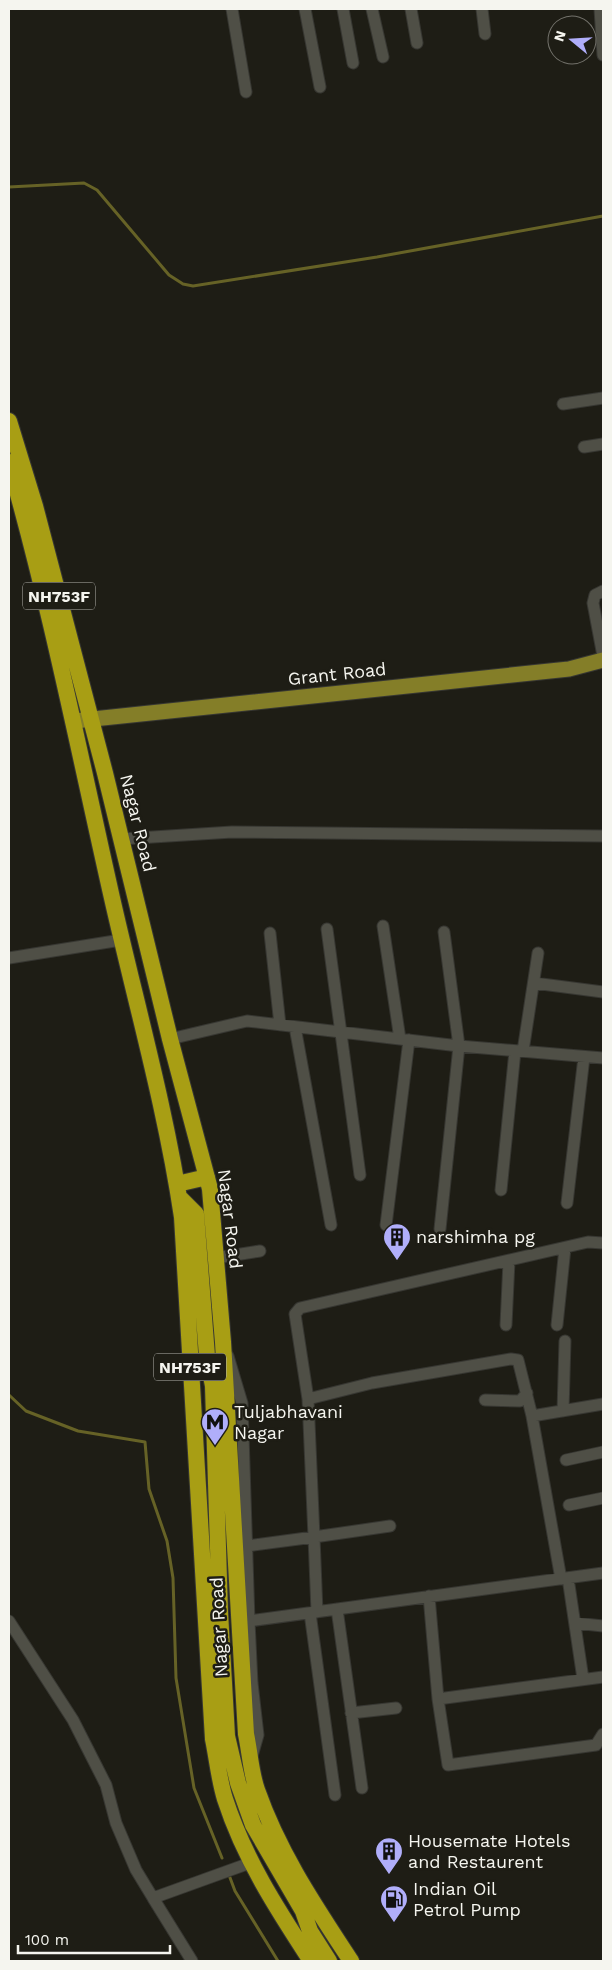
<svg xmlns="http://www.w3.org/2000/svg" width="612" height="1970" viewBox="0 0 612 1970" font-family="'Work Sans',sans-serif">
<rect width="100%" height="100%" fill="#1e1d15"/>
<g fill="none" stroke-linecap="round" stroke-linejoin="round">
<path stroke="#666226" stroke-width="3" d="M9,187L84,183L97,190L169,275L183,284L193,286L377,257L603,216
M9,1395L26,1411L78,1431L145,1442L149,1489L167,1541L173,1578L176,1678L194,1788L222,1858
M229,1875L235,1891L278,1961"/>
<g stroke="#373732" stroke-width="13">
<path id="minor" d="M232,9L246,92
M305,9L320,87
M343,9L353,63
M372,9L383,57
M411,9L417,43
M482,9L485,34
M600,9L603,55
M563,404L603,398
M584,447L603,444
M603,591L595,595L593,603L603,656
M121,839L232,832L603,836
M383,926L400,1039
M327,929L360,1175
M270,933L280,1025
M9,958L121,940
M534,983L603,992
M295,1027L331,1225
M170,1039L247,1021L459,1046L603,1058
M523,1051L538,953
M501,1190L515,1051
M567,1203L584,1057
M386,1225L409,1040
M440,1229L459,1046L444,932
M216,1258L260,1251
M506,1325L509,1261
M557,1325L565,1248
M228,1356L242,1403L249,1621L252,1683L258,1735L252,1756
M308,1399L372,1383L511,1359L518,1360L532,1416L561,1579
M485,1400L520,1401L527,1393
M563,1411L565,1341
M532,1416L603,1404
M566,1460L603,1452
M569,1505L603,1498
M247,1546L314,1537L308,1399L295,1314L300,1308L588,1242L603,1243
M568,1578L583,1679
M429,1596L438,1699
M337,1609L362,1788
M317,1612L314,1537L390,1526
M310,1613L335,1795
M9,1621L73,1720L106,1785L116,1823L136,1870L153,1898L250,1863
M249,1621L603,1573
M575,1623L603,1626
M603,1677L438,1699L448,1765L596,1745L603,1734
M351,1713L396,1708
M153,1898L192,1961"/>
</g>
<g stroke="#373732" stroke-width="17">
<path id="major" d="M74,721L569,669L603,660"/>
</g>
<g stroke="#373732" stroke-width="18">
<path id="highway" d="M9,421L35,506L105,773L170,1039L210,1189L223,1342L246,1734C250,1753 251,1773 257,1790C279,1853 315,1906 351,1961
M9,462C50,605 79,752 112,898C136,1004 166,1109 182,1217L213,1739C217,1758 219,1780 225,1799C244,1858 277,1909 311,1961
M177,1184L207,1177
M179,1197L196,1214L207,1356L213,1386L220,1612L227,1736L238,1783L253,1825L303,1911L310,1931L329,1961"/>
</g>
<use href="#minor" stroke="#4f4f46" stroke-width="11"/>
<use href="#major" stroke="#847e28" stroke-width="15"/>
<use href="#highway" stroke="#a89e14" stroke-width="16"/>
</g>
<defs>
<g id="building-pin" transform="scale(1.4375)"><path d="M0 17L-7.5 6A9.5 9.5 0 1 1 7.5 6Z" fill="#b0aefa" stroke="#1e1d15"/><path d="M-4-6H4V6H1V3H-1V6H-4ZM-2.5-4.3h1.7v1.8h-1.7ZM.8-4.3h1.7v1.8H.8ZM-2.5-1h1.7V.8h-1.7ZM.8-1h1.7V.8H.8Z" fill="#111"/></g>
<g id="metro-pin" transform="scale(1.4375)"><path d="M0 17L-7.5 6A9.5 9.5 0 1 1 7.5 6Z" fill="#b0aefa" stroke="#1e1d15"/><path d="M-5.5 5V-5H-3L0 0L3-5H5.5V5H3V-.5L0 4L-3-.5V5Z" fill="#111"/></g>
<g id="fuel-pin" transform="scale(1.4375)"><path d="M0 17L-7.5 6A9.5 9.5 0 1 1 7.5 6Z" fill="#b0aefa" stroke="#1e1d15"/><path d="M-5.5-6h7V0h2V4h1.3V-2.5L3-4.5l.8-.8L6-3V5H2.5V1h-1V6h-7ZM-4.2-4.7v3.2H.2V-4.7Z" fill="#111"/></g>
</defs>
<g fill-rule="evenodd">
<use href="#building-pin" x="397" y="1237"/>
<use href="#metro-pin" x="215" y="1422"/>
<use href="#building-pin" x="389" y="1851"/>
<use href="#fuel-pin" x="394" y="1899"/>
</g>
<g text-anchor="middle" stroke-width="5" stroke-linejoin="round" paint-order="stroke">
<g fill="#1e1d15" stroke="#b4b4ae" stroke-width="1">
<rect x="23" y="582.5" width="72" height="27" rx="4"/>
<rect x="154" y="1353.5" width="72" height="27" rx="4"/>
</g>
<g font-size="16" font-weight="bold" fill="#f5f5ef">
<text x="59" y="602">NH753F</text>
<text x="190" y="1373">NH753F</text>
</g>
<g font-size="18" fill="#f5f5ef" stroke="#1e1d15">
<text transform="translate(337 674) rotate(-6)" y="6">Grant Road</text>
<text transform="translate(138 823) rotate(76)" y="6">Nagar Road</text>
<text transform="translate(230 1219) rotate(83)" y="6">Nagar Road</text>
<text transform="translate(219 1627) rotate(-93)" y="6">Nagar Road</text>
</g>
<g font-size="18" fill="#f5f5ef" stroke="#1e1d15" text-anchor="start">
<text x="416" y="1243">narshimha pg</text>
<text x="234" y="1418">Tuljabhavani<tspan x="234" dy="21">Nagar</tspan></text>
<text x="408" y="1847">Housemate Hotels<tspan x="408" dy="21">and Restaurent</tspan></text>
<text x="413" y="1895">Indian Oil<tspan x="413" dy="21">Petrol Pump</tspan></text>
</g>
</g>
<rect width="612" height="1970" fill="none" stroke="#f5f5ef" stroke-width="20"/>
<g transform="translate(572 40) rotate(288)"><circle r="24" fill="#1e1d15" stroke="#74736c"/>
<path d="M0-4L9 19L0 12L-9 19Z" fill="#b0aefa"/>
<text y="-8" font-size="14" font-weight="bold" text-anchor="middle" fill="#f5f5ef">N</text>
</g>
<path d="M18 1945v8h152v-8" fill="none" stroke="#f5f5ef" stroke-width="2.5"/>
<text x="25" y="1945" font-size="15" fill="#f5f5ef" stroke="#1e1d15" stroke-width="4" paint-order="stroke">100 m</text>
</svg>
